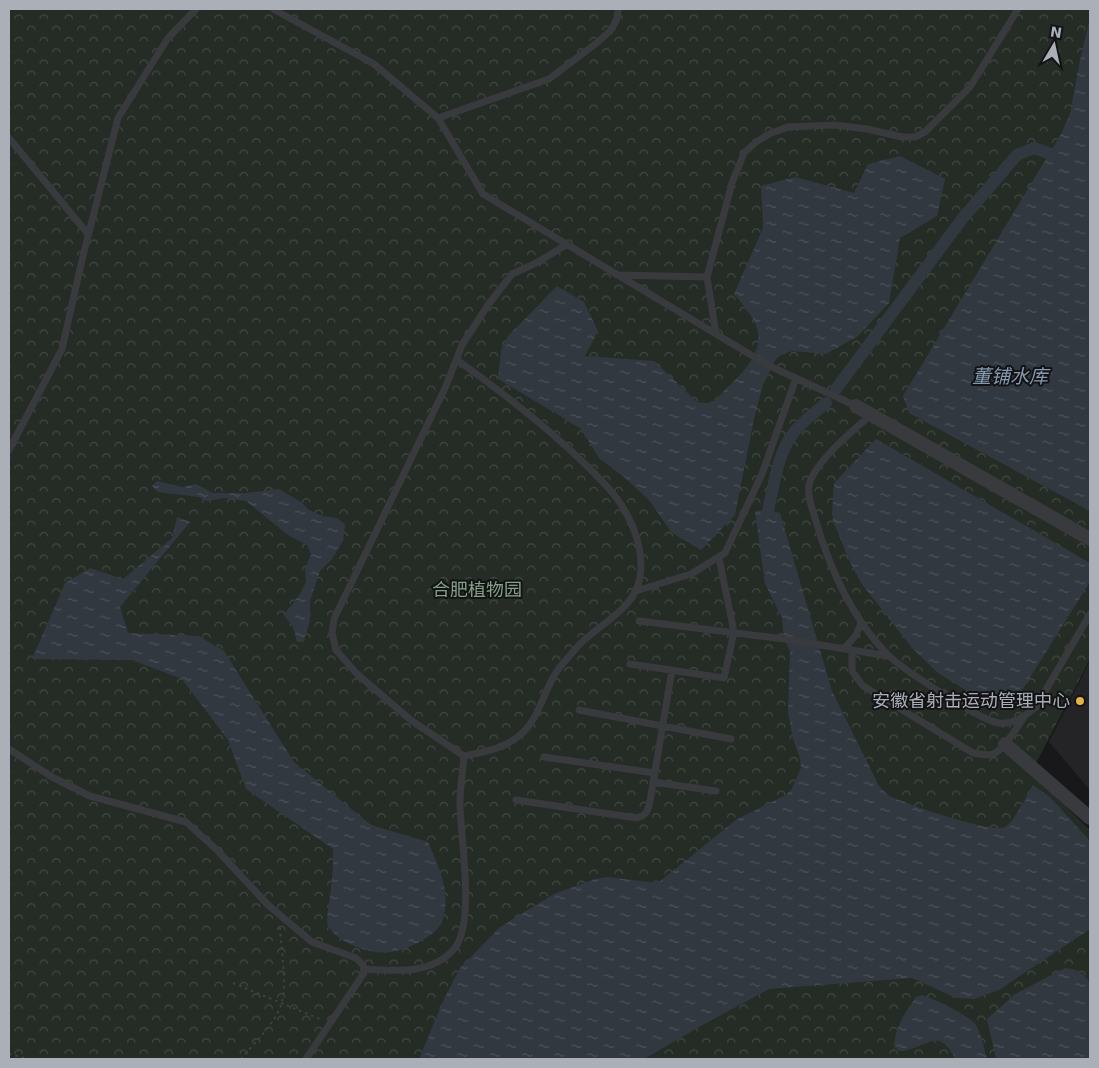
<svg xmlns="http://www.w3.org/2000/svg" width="1099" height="1068" viewBox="0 0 1099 1068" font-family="'DejaVu Sans','Noto Sans SC',sans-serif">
<defs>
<pattern id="park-crowns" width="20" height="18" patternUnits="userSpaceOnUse" patternTransform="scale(1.25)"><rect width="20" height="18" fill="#242c25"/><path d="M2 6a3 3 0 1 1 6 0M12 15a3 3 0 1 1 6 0" fill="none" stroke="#414843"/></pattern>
<pattern id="water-ripples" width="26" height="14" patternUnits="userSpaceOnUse" patternTransform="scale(1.25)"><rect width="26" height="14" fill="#31383f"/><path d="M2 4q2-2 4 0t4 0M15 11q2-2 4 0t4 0" fill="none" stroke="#4c5259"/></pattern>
</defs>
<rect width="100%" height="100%" fill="#18181a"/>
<path fill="#242427" d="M1090,661V790L1049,742Z"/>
<path fill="url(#park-crowns)" d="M9,9H1090V659L1031,773L1090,830V1059H9Z"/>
<path fill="url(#water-ripples)" d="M1090,18V511L909,413L903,396L1061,134L1070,114L1080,60Z
M900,156L945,179L937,216L900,238L889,303L858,336L826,354L792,351L781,355L776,359L763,385L754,419L735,515L701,550L672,533L649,500L624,477L600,459L580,428L498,379L501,350L508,336L557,286L584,302L598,331L585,356L654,361L697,402L708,403L715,400C736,378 772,352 753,319C748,310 741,302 734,294L763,228L761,186L795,177L854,193L868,164Z
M876,439L1090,563V582L1016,700L996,704L969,692L938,673L912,648L861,583L848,558L833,520L832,514L834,483Z
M157,481L183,487L196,484L213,493H246L279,489L301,502L309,510L323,516L337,518L345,524L343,541L332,559L320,571L310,601V620L304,642H297L293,627L284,615L300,594L306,582L305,569L311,554L307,545L288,535L246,501L224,498L207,501L199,497L158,492L152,486Z
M768,510L780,513L832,691L879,786C882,789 886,794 890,796C906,804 992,834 1005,827C1015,821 1026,796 1033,785L1050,797L1090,841V929L999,990L974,999L956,998L912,978L769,989L699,1027L644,1059H419L444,999L460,968L500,927L554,894L595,879L608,877L658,883L737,819L784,796L791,790L801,768L800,758L793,739L788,713L790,651L784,639L782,618L765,584L755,511Z
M177,517L190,522L120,607L128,633L199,636L224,651L294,762L371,825L428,842C439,867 452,893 442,922C436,936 407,950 391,952C372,955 337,944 328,925C325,918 331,896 331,887C333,875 333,862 333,849L246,789L228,740L182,679L132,660L32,659L65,583L90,568L123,579L172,538Z
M1065,968C1078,969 1083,973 1090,983V1059H996L987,1019L1015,994Z
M922,995C933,998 972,1017 976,1025C982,1035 984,1049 987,1059H955C939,1026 929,1046 903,1051H899L894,1046C895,1028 906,1011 916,997Z"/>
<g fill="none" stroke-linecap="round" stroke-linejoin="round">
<path stroke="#31383f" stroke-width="12" d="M836,389L962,219L1017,155L1034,148L1051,154
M768,510C774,486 777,456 792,435C800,423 815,413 826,403"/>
<path stroke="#3f4145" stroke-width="2" stroke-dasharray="2.5 4" stroke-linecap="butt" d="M233,983L322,1020
M9,1054L28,1059
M241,1059C255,1042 276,1023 282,1002C287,982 281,948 280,927"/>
<path stroke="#393a3e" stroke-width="7" d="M273,9L374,64L438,118L483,194L751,355L776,369L856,406
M438,118L549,79L598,42L611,30L617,19L618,9
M9,138L88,234
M617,275L707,277
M716,334L707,277L732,183L744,153L756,142L769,134L788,127L835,125L867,129L902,137H915L925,132L970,87L1018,9
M457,360C502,392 546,426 586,465C600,479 615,493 625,511C638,534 647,565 636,590C627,611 599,626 582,642C574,650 567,659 560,667C548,682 543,702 534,718C519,745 492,751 464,756
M871,415C854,429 814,463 809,485C807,496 812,508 815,518C829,567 851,617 887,654C899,667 983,722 999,723C1013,725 1026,715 1036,707L1090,614
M9,450L62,349L82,260L118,118L168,38L196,9
M636,591L691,574L725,553L762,474L796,378
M639,621L784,639L888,656
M844,649L856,635L861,623
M852,650V671L863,686L973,753C980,754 987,756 993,754C1004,750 1017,727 1024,717
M630,664L724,678L734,632L719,558
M579,710L731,739
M9,749L52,777L90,796L186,822L217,850L268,905L312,942L356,958L363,965L364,973L306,1059
M544,757L655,773
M653,782L716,791
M516,800L637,818C649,815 649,806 651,795L672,670
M364,969C394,971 432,975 454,949C476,924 460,836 460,802C460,787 463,771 464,756L412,721L357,674L336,650L332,633L334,619L446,386L462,345L488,305L512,274L536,263L566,245"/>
<path stroke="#393a3e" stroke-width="14" d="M856,406L1090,539
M1005,744L1090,818"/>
</g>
<circle fill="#e2b447" stroke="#131315" stroke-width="2" cx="1080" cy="701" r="5"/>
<g text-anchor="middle" stroke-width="4" stroke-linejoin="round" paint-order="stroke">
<g font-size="18" fill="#84a187" stroke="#131315">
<text x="477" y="596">合肥植物园</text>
</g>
<g font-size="18" fill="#abafb8" stroke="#131315" text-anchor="end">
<text x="1070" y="707">安徽省射击运动管理中心</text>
</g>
<g font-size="19" font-style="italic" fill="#869bb0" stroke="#131315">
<text x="1010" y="383">董铺水库</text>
</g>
</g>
<rect width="1099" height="1068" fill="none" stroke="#abafb8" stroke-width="20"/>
<g transform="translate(1054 45) rotate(9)" stroke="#131315" stroke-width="4" paint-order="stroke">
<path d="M0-4L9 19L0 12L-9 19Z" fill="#abafb8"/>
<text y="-8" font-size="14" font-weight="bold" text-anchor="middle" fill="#abafb8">N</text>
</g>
</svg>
